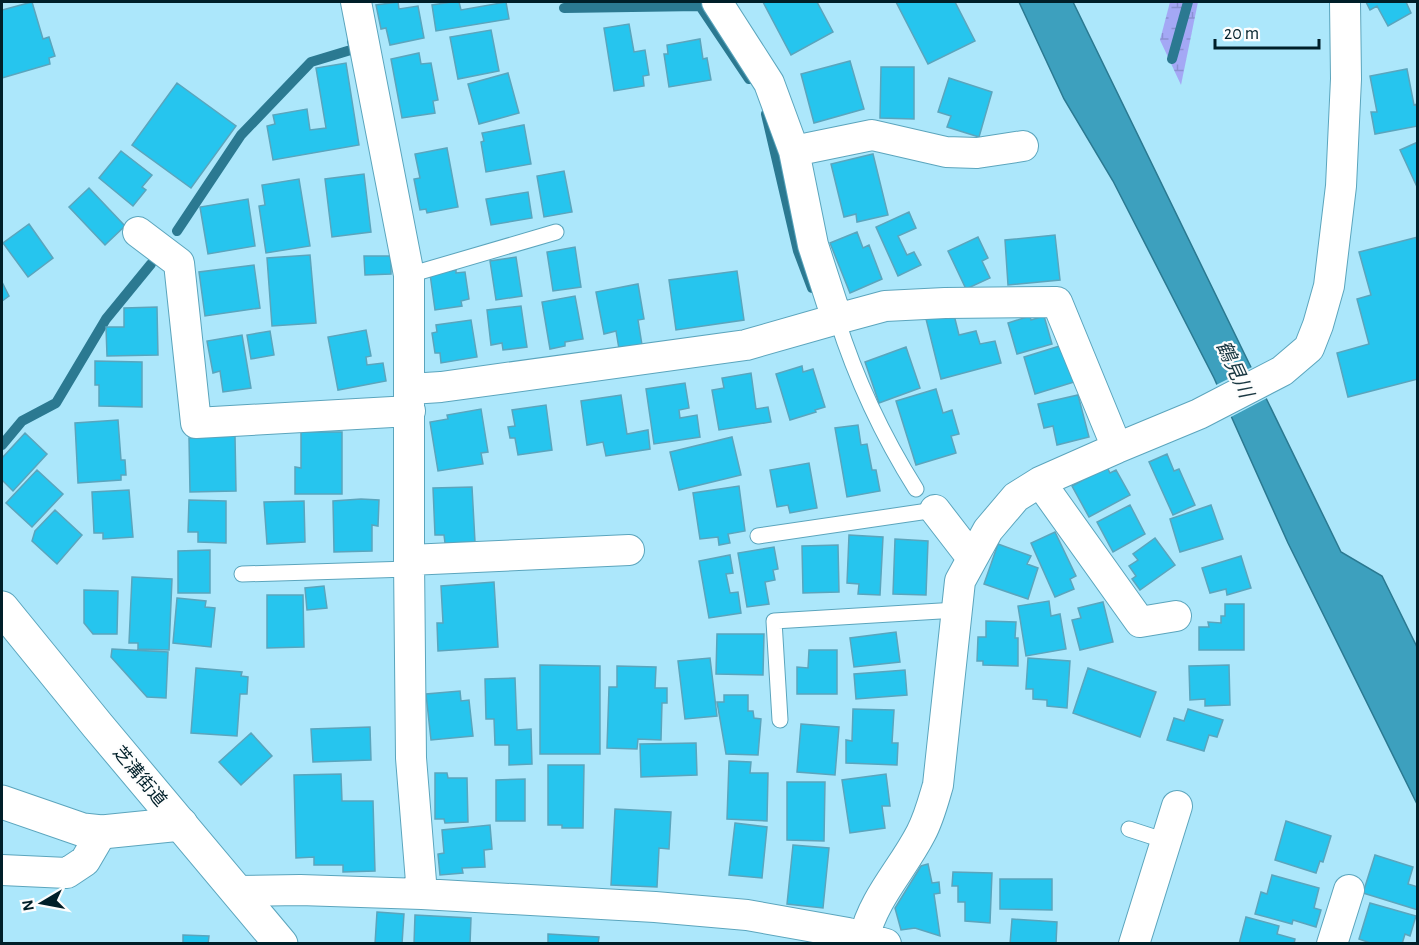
<svg xmlns="http://www.w3.org/2000/svg" width="1419" height="945" viewBox="0 0 1419 945" font-family="'Alegreya Sans','Noto Sans JP',sans-serif">
<defs>
<pattern id="wetland-marsh" width="20" height="14" patternUnits="userSpaceOnUse" patternTransform="scale(1.5)"><rect width="20" height="14" fill="#a4a8f5"/><path d="M1 5h8M5 5V1M11 12h8M15 12V8" fill="none" stroke="#8b90d2"/></pattern>
</defs>
<rect width="100%" height="100%" fill="#ace7fb"/>
<path fill="url(#wetland-marsh)" d="M1170,2H1198L1181,85L1160,40Z"/>
<path fill="#3da0be" stroke="#2b7991" stroke-width="1.5" d="M1019,2H1073L1341,552L1382,576L1417,647V804L1288,543L1214,378L1113,181L1064,99Z"/>
<path fill="#ace7fb" d="M1254,366L1269,397L1229,418L1214,386Z"/>
<g fill="none" stroke-linecap="round" stroke-linejoin="round">
<path stroke="#2b7991" stroke-width="10" d="M564,8L700,6L749,79
M1172,59L1188,2
M766,114L798,251L812,288
M177,231L241,135L311,62L354,49L352,41
M2,445L22,421L56,403L106,319L151,264"/>
</g>
<path fill="#26c5ee" stroke="#5aa5bd" stroke-width="1.5" d="M32,2L43,39L49,37L55,56L49,58L50,64L2,78V10Z
M398,2L399,9L418,6L424,38L390,45L386,28L381,29L376,5Z
M452,2H459L461,10L506,2L509,19L436,31L432,5Z
M763,2H817L833,32L791,55Z
M896,2H955L975,41L928,64Z
M1366,2H1406L1411,13L1388,26L1377,6L1370,10Z
M629,24L634,52L645,50L649,75L643,76L644,86L614,91L604,28Z
M491,30L499,71L458,79L450,37Z
M700,39L703,59L707,58L711,80L669,87L664,54H668L667,45Z
M419,53L421,64L431,63L438,100L433,101L435,113L402,118L391,59Z
M850,61L864,109L814,123L801,74Z
M346,63L359,145L273,160L267,126L275,124L273,115L307,109L310,130L326,128L316,68Z
M881,67H914V119L880,118Z
M1407,69L1414,105L1417,104L1418,126L1375,134L1371,112H1377L1370,76Z
M508,73L519,113L479,124L468,84Z
M949,78L992,92L979,137L947,127L951,116L938,112Z
M177,83L236,126L191,188L132,145Z
M524,125L531,164L486,172L481,142L484,141L482,133Z
M1418,142V189L1400,150Z
M447,148L458,207L427,213L426,209L420,210L414,179L420,178L415,154Z
M121,151L152,175L142,187L146,190L133,206L99,178Z
M873,154L888,215L857,222L856,214L844,217L831,164Z
M564,171L572,212L544,217L537,176Z
M364,174L371,232L332,237L325,179Z
M299,179L310,246L266,253L259,206L265,205L262,185Z
M89,188L125,226L105,245L69,207Z
M528,192L532,218L491,225L486,199Z
M248,199L255,246L208,254L200,207Z
M909,212L916,228L898,236L907,255L914,252L921,265L898,276L876,227Z
M29,224L53,258L28,277L3,243Z
M857,232L863,248L869,245L882,279L850,293L830,243Z
M1055,235L1060,280L1008,285L1005,240Z
M978,237L988,258L982,261L990,278L966,289L948,251Z
M1418,237V379L1348,397L1337,353L1369,344L1357,299L1371,295L1359,252Z
M575,247L581,287L553,291L547,252Z
M310,255L316,323L272,326L267,258Z
M364,256H391V274L365,275Z
M516,257L522,296L496,300L490,261Z
M254,265L260,308L205,316L199,272Z
M456,270V273L465,272L469,299L461,301L462,306L435,310L430,274Z
M737,271L744,320L676,330L669,280Z
M2,282L9,296L2,301Z
M638,284L644,319L638,320L642,345L619,349L616,331L604,334L596,292Z
M575,296L583,339L565,342V346L550,349L542,302Z
M521,306L527,347L503,350L502,343L491,345L487,310Z
M157,307L158,355L107,356L106,327H124V308Z
M953,311L959,335L976,331L980,344L995,341L1001,363L941,379L926,319Z
M1030,316L1031,320L1044,316L1052,344L1017,354L1008,323Z
M471,320L477,357L441,363L440,353H435L432,333L437,332L436,325Z
M366,330L371,356L366,357L367,365L383,363L386,381L338,390L328,337Z
M270,331L274,355L251,359L247,335Z
M242,335L251,388L223,392L220,371L213,373L207,341Z
M1063,345L1074,382L1035,394L1024,357Z
M906,347L920,388L879,403L865,362Z
M95,361L142,362V407L99,406V385H95Z
M802,366L803,372L813,369L825,407L815,410L816,412L790,420L776,374Z
M751,373L756,409L768,407L771,422L719,430L712,390L724,388L722,378Z
M685,383L689,408L679,410L680,418L697,415L700,437L654,444L646,389Z
M936,389L943,413L952,410L959,434L951,436L956,453L916,465L896,401Z
M621,395L627,434L648,430L650,449L606,456L603,442L587,445L581,401Z
M1078,395L1089,437L1057,445L1053,426L1044,428L1038,404Z
M546,405L552,450L518,455L515,438H510L508,427L515,426L512,410Z
M481,409L488,452L481,453L483,464L438,471L430,422L448,419L447,415Z
M118,420L121,460H125L126,475H121V480L78,483L75,423Z
M858,425L861,445L867,444L872,470H876L880,491L847,497L835,428Z
M301,432H342V494H295V467L301,468Z
M25,433L47,454L13,491L2,480V458Z
M235,436L236,491L190,492L189,438Z
M732,437L741,475L679,490L670,452Z
M1167,454L1174,471L1179,469L1195,505L1173,515L1149,462Z
M809,463L817,508L790,513L788,505L777,507L770,470Z
M1107,467L1110,473L1116,470L1130,495L1089,517L1072,486Z
M37,470L63,494L32,527L6,503Z
M739,486L745,531L728,534L730,543L719,545L718,537L700,539L693,493Z
M472,487L475,542L445,543L444,535H435L433,488Z
M129,490L133,537L103,539V533H94L92,492Z
M361,499L379,500L378,526L372,525V551L334,552L333,501Z
M189,500L226,501V543L198,542V532H188Z
M304,501L305,542L267,544L264,502Z
M1130,505L1145,534L1113,552L1097,522Z
M1211,505L1223,539L1180,552L1170,519Z
M55,510L82,535L57,564L32,541L35,531Z
M1055,532L1076,576L1070,579L1074,589L1055,597L1031,543Z
M849,535L883,537L880,595L858,594L859,584L847,583Z
M1155,538L1175,565L1140,590L1132,579L1136,576L1129,566L1138,560L1133,554Z
M895,539L928,541L926,595L893,594Z
M998,544L1031,556L1027,564L1038,568L1028,599L984,584Z
M838,545L839,592L803,593L802,546Z
M774,547L778,569L773,570L775,580L765,582L769,604L747,607L738,553Z
M210,550V593H178V551Z
M730,555L733,573L726,574L730,593L738,592L741,613L709,618L699,561Z
M1241,556L1251,588L1227,595L1226,589L1210,593L1202,568Z
M132,577L172,579L169,650L138,649V643H129Z
M494,582L498,647L438,651L437,623H443L441,586Z
M324,586L327,608L307,610L305,588Z
M84,590L118,591L117,634H93L84,623Z
M267,595H303L304,647L267,648Z
M177,598L206,601L205,607L215,608L211,647L173,643Z
M1049,601L1051,616L1060,614L1066,649L1026,656L1018,606Z
M1103,602L1113,642L1080,650L1072,620L1081,618L1078,608Z
M1225,604H1244V650H1199V627H1209L1208,622L1221,623V616H1225Z
M986,621L1016,622L1015,638H1018V666L983,665V661H977L978,637H986Z
M896,632L900,662L854,667L850,638Z
M717,634H764L763,675L716,674Z
M112,649L168,652L166,698L147,697L111,657Z
M809,650H837V694H797V667L808,668Z
M710,658L717,716L685,719L678,661Z
M1028,658L1070,661L1067,708L1047,706V700L1033,699V689H1026Z
M540,665L600,666V754H540Z
M1229,665L1230,705L1205,706V699L1190,700L1189,666Z
M617,666L656,667L655,688H667V703H662L661,740L638,739L637,749L607,748L609,687H617Z
M196,668L242,672L241,676L248,677L247,694H240L237,736L191,733Z
M1088,668L1156,692L1140,737L1073,713Z
M905,670L907,695L856,699L854,674Z
M515,678L517,730L531,729L532,764L509,765V745H495L494,719H486L485,679Z
M460,691L461,701L469,700L473,736L431,740L426,694Z
M724,695H748V711H753L754,718L761,719L758,755L726,754L717,702H724Z
M853,709L894,710L892,743H898L897,765L846,763V740L852,741Z
M1188,709L1223,720L1217,737L1209,735L1204,751L1167,740L1174,718L1184,721Z
M801,724L839,727L835,775L797,772Z
M370,727L371,760L313,762L311,729Z
M251,733L272,756L241,785L219,762Z
M696,743L697,775L641,777L640,744Z
M729,761L751,762L750,773H768L767,821L727,819Z
M548,765H584L583,828H562V825H548Z
M435,773H447L448,778H467L468,822L445,823L444,819H435Z
M341,774L342,801H373L375,871L343,872V865H314V857L296,858L294,775Z
M886,774L890,806H882L885,828L850,833L842,780Z
M525,779V821H496V780Z
M787,782H825L824,841L787,840Z
M615,809L671,812L669,849L659,848L657,887L611,885Z
M1286,821L1331,836L1323,862L1320,861L1316,873L1275,860Z
M735,823L767,827L762,878L729,875Z
M490,825L492,849L484,850L485,867L462,868L463,873L440,875L438,854L444,853L442,830Z
M793,845L829,848L823,908L787,904Z
M1375,855L1413,867L1408,884L1418,887V910L1363,893Z
M928,864L932,883L939,882L940,893L934,894L940,936L915,928L901,930L895,908L921,866Z
M953,872L992,873L990,923L965,921V902H958V886H952Z
M1272,875L1319,888L1314,908L1321,910L1316,927L1293,920L1292,924L1255,914L1261,892L1267,894Z
M1000,879H1052V910L1000,909Z
M1370,903L1416,916L1410,936L1405,934L1402,944H1373L1359,939Z
M377,912L404,914L402,944H375Z
M415,915L471,918L470,944H414Z
M1246,917L1279,926L1277,934L1295,939L1294,944H1239Z
M1012,919L1057,922L1056,944H1010Z
M548,934L599,937L598,944H548Z
M183,935L209,936L208,944H183Z"/>
<g fill="none" stroke-linecap="round" stroke-linejoin="round">
<g stroke="#5ba5bd" stroke-width="17">
<path id="lane" d="M409,275L556,232
M837,319C856,379 882,435 916,489
M758,536L935,510
M242,574L409,569
M780,720L774,621L957,610
M1129,829L1166,841"/>
</g>
<g stroke="#5ba5bd" stroke-width="32">
<path id="street" d="M356,2L409,275V560L411,758L422,894
M717,2L769,83L794,151L813,245L837,319L885,306L945,303L1057,302L1117,448
M794,151L872,135L946,152L977,153L1023,146
M138,232L179,263L196,423L410,411
M410,389L441,387L746,345L837,319
M1040,482L1140,622L1176,616
M935,510L972,558
M409,560L629,550
M2,870L67,873L85,861L102,832
M236,891L300,890L422,894L655,907L747,915L848,933L886,944
M864,938C874,897 902,870 921,833C929,818 933,802 938,785L960,581L988,530L1016,497L1040,482L1117,448L1199,414L1282,371L1309,348L1318,325L1329,286L1341,186L1346,79L1345,2
M1134,944L1177,806
M1332,944L1349,890"/>
</g>
<g stroke="#5ba5bd" stroke-width="35">
<path id="secondary" d="M2,802L83,830L102,832L181,824"/>
</g>
<g stroke="#5ba5bd" stroke-width="35">
<path id="primary" d="M2,608L98,726L281,944"/>
</g>
<use href="#lane" stroke="#fff" stroke-width="15"/>
<use href="#street" stroke="#fff" stroke-width="30"/>
<use href="#secondary" stroke="#fff" stroke-width="33"/>
<use href="#primary" stroke="#fff" stroke-width="33"/>
</g>
<g text-anchor="middle" stroke-width="4.5" stroke-linejoin="round" paint-order="stroke">
<g font-size="18" fill="#001f29" stroke="#fdfdfd">
<text transform="translate(140 776) rotate(50)" y="6">芝溝街道</text>
</g>
<g font-size="20" font-style="italic" fill="#193741" stroke="#fdfdfd">
<text transform="translate(1235 369) rotate(65)" y="7">鶴見川</text>
</g>
</g>
<rect width="1419" height="945" fill="none" stroke="#001f29" stroke-width="6"/>
<g transform="translate(42 903) rotate(260)" stroke="#fdfdfd" stroke-width="4.5" paint-order="stroke">
<path d="M0-4.5L10 22L0 15L-10 22Z" fill="#001f29"/>
<text y="-9" font-size="16" font-weight="bold" text-anchor="middle" fill="#001f29">N</text>
</g>
<path d="M1215 39v9h104v-9" fill="none" stroke="#001f29" stroke-width="3"/>
<text x="1224" y="39" font-size="18" fill="#001f29" stroke="#fdfdfd" stroke-width="4.5" paint-order="stroke">20 m</text>
</svg>
